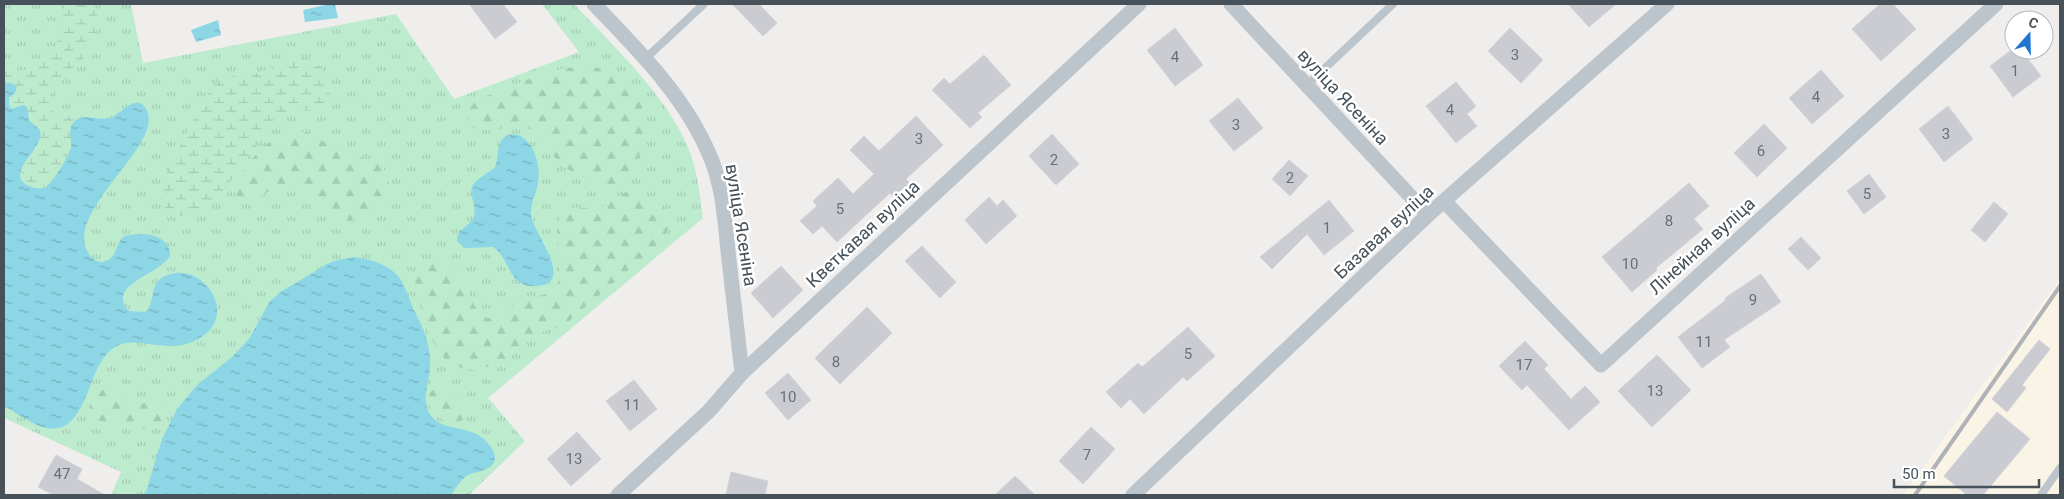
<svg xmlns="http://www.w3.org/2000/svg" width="2064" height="499" viewBox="0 0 2064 499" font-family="Roboto,sans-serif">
<defs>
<pattern id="grass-tufts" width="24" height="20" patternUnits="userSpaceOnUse" patternTransform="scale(1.25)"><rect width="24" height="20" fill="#bdebce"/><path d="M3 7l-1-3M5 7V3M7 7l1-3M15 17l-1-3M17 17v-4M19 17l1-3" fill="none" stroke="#a4cbb3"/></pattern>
<pattern id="forest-firs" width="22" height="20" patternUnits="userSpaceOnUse" patternTransform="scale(1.25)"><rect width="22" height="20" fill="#bdebce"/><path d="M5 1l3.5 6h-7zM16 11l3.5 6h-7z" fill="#a4cbb3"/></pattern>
<pattern id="wetland-marsh" width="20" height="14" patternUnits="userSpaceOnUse" patternTransform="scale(1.25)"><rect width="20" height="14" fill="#bdebce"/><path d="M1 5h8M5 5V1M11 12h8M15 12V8" fill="none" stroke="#a4cbb3"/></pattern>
<pattern id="water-ripples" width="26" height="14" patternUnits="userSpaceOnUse" patternTransform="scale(1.25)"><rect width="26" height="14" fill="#8dd6e6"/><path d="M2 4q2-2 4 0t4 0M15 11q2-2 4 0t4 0" fill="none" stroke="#75b0bd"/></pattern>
</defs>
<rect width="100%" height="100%" fill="#f0eded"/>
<path fill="#faf4e6" d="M2060,279V495H1903Z"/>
<path fill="url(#grass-tufts)" d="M4,4H131L143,63L396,14L454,99L579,52L542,4H574C613,46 675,103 692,158C698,177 700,197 703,218L488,398L525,441L469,495H111L121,472L4,418Z"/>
<path fill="url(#forest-firs)" d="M584,66C635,70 653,102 640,151C637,163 633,176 621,182C604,191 567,172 556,159C550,152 548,142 541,137C535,131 529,128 521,127C508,124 469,142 468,117C467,108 473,104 479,99C513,86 548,68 584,66Z
M297,131C319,132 322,145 340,152C351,157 365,157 376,162C389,170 392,186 386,199C382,207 375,212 367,216C350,224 328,221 315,207C305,198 300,187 285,186C270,185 252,208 240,200C222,186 260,148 272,140C279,134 288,133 297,131Z
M627,192C656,192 685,214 660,243L569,321L560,327L535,334L500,363L476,370L463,369L444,358L431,338L416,292L415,281L423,266C476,243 462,338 503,314C510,310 514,303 521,300C533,295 548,298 556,286C570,265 544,226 567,210C577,204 590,211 601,207C610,204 616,196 627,192Z
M110,388C122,389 124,398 134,402C141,406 150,401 158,402C168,411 162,430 147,429C142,429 138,425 133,424C121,422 85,428 90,404C92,394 101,390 110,388Z
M435,388C448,387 463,398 467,410C463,442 410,406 435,388Z"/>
<path fill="url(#wetland-marsh)" d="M66,4H93C107,27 87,56 71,73C65,79 58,82 54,89C38,113 65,118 82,117L77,119C72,138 59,199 30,187C24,185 21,178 21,171C22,160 33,155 37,145C39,141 39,135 39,130L29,120L19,106L12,109L9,106V97L17,90L11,83L4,82V70C25,75 48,63 57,43C62,30 61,16 66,4Z
M294,58C301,58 308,58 313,61C327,69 338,97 322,108C313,114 302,109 292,111C284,113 278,117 272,122C253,149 224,199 196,213C181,221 159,211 160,193C160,190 161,185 162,182L199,108L209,91L217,82L226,77L249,75L260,72Z"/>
<path fill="url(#water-ripples)" d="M330,4H335L338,18L305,22L303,10Z
M218,20L221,35L196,42L191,30Z
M4,82L11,83L17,87L15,93L9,98V106L12,109L23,105C31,108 27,114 29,120C32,124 38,126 40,131C46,147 2,174 29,186C33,188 40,189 44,188C52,185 69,156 71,147C72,139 67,129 74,122C82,112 98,121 110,118C120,115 138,90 147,111C163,146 61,214 89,254C93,261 101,264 108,260C118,255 115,242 125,236C141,231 171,234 170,256C159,275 105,285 129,311L145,312C156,303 149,284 163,277C199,257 239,311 203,336C170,359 138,333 115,347C103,354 97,369 92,381C71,441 52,439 4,405Z
M512,134C533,135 541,164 538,182C537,193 530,203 531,215C532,230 572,278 543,285C507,293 512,259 493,247L464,248L457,241C456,229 470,227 474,216C477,205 468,194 473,185C477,178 489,173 495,167C500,154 495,137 512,134Z
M355,257C370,259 388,264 399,277C404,284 407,293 410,301C421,327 430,335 430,366C430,383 419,402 432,417C445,433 476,423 491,447C493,450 495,454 495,458C494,471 477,471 468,475C461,479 456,488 451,495H145L162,439L177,409L198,384L231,358L249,339L270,301L282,291L327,264L337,260Z"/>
<path fill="#caccd2" stroke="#d1d3d8" d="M469,4H503L517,22L495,39Z
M732,4H759L777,23L763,36Z
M1568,4H1616L1589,27Z
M1880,4H1893L1916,29L1881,61L1852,29Z
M1175,28L1203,65L1175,86L1147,50Z
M1510,28L1543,60L1521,83L1488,51Z
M2014,48V50H2021L2041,76L2013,97L1990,66Z
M984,55L1011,85L978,113L982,117L970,128L932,90L944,78L950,84Z
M1821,70L1844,96L1812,124L1789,98Z
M1456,82L1476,106L1467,114L1477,126L1456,143L1426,106Z
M1238,98L1263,128L1234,151L1209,121Z
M1948,106L1973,139L1944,162L1919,129Z
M916,116L943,145L906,179L913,186L897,201L890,193L837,242L822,226L813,234L800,221L817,206L813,201L838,178L853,194L874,174L850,150L864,136L879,151Z
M1764,124L1787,148L1757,177L1734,153Z
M1052,134L1079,164L1056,185L1029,156Z
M1289,160L1308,176L1290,196L1272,179Z
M1869,174L1886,197L1864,214L1847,191Z
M1689,183L1709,206L1694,219L1703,229L1656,268L1657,270L1632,292L1602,257Z
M989,197L997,206L1003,200L1017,216L986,244L965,220Z
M1329,200L1354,231L1324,255L1307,234L1272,269L1260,257Z
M1994,202L2008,214L1985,242L1971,230Z
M1801,237L1821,258L1808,270L1788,249Z
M922,246L956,282L940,298L905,261Z
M781,266L803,290L773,318L751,293Z
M1761,274L1781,302L1724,340L1730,347L1702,368L1678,337L1726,300L1725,298Z
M867,307L892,333L840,384L815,358Z
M1188,327L1215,356L1187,381L1183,377L1144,414L1130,399L1121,408L1106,392L1138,363L1142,367Z
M2039,340L2050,349L2022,385L2026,388L2007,412L1992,399Z
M1525,341L1548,365L1544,369L1571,399L1585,386L1600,402L1569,430L1527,385L1522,390L1499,366Z
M1657,355L1691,390L1652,427L1618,391Z
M788,373L811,400L788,420L765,393Z
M634,380L657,409L630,431L606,401Z
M1997,412L2030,439L1983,495H1967L1944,476Z
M1091,427L1115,449L1083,484L1059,461Z
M577,432L601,459L571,486L547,459Z
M56,455L82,469L77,479L105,495H54L38,487Z
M731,472L768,481L765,495H726Z
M1015,476L1035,495H995Z"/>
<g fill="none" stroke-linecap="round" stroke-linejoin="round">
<path stroke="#bcc5cb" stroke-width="8" d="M646,58L704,4
M1307,85L1393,4
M2041,495L2060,468"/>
<path stroke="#bcc5cb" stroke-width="15" d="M594,4C639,51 688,99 712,161C723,189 725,222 728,251C733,292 737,332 742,373
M1231,4L1428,215
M1444,201L1601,365L1996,4
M618,495L709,411L742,373L1139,4
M1133,495L1428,215L1667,4"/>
<path stroke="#afb3b7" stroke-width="4" d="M1915,495L2060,286"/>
</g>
<g text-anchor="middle" stroke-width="5" stroke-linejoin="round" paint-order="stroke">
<g font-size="15" fill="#677077">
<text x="1515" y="60">3</text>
<text x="1175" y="62">4</text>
<text x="2015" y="76">1</text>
<text x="1816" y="102">4</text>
<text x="1450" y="115">4</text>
<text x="1236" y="130">3</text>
<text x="1946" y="139">3</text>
<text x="919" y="144">3</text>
<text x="1761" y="156">6</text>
<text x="1054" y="165">2</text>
<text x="1290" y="183">2</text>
<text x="1867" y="199">5</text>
<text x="840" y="214">5</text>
<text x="1669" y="226">8</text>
<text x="1327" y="233">1</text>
<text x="1630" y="269">10</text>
<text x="1753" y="305">9</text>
<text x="1704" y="347">11</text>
<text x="1188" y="359">5</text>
<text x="836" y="367">8</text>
<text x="1524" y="370">17</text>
<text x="1655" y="396">13</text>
<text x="788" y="402">10</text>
<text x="632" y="410">11</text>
<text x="1087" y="460">7</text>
<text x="574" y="464">13</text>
<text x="62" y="479">47</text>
</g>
<g font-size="18" fill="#465159" stroke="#fff">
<text transform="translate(1343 97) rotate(47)" y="6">вуліца Ясеніна</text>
<text transform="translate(741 225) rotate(81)" y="6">вуліца Ясеніна</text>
<text transform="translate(1384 232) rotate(-43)" y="6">Базавая вуліца</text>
<text transform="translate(863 234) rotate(-43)" y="6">Кветкавая вуліца</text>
<text transform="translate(1702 246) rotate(-42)" y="6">Лінейная вуліца</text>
</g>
</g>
<rect width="2064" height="499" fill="none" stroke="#465159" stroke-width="10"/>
<g transform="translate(2029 35) rotate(20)"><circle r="24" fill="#ffffff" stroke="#b5b9bd"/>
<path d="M0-4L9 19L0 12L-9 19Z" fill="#2375d3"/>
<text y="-8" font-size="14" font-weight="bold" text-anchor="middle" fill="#465159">С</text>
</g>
<path d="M1894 479v8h145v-8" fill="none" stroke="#465159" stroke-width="2.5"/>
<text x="1902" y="479" font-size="15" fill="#465159" stroke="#ffffff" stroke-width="4" paint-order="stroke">50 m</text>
</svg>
